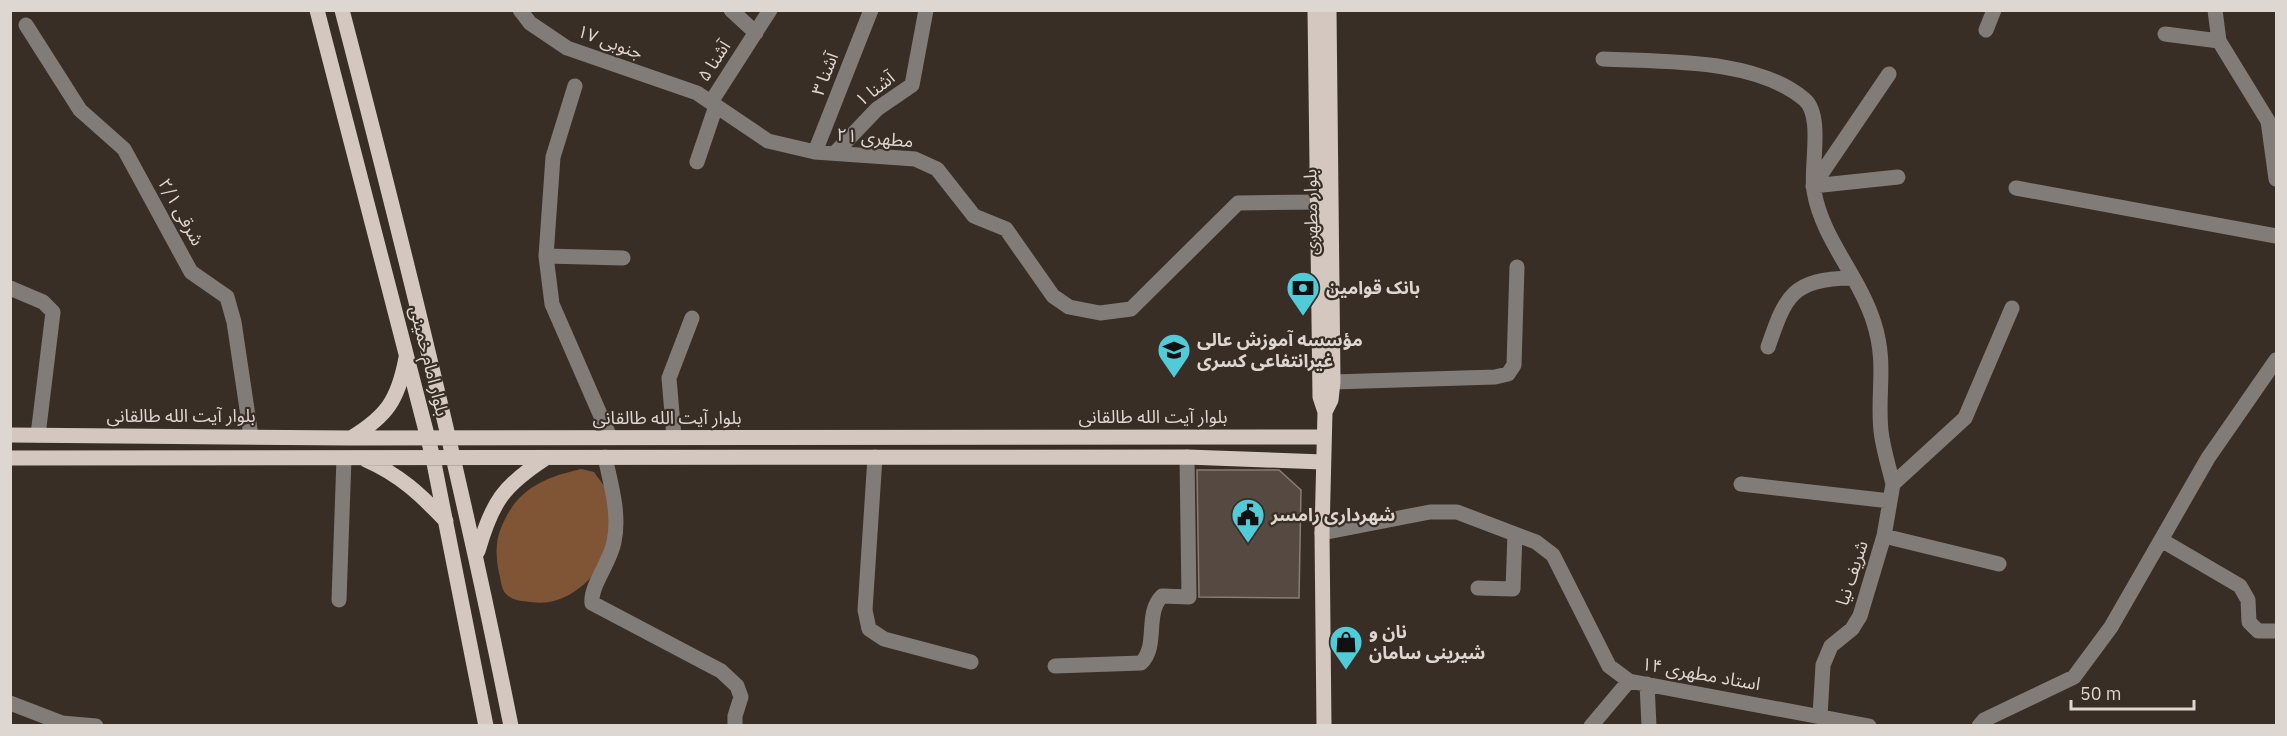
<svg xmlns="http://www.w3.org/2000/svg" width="2287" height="736" viewBox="0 0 2287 736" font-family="'IBM Plex Sans','Noto Sans Arabic',sans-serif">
<rect width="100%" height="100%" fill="#392e26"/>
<path fill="#805536" d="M581,469L594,472C598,478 604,485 607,491C620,526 608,568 578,589C564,599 549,605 531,602C522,601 513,601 506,594C501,589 501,579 499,573C496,558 495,542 501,528C516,490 542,478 581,469Z"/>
<path fill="#554941" stroke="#8a7d74" stroke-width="1.5" d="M1197,470H1279L1301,490L1299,598L1199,597Z"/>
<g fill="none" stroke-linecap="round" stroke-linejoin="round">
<path stroke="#827c78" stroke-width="15" d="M520,10L530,23L567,48L697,93L768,141L815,152L915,159L937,169L974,216L1006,229L1053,296L1069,307L1100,313L1131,309L1238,203L1317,202
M731,10L756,33
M2215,10L2219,41L2268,121L2276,179
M26,25L80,110L124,149L191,272L227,297L234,322L251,436
M1986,30L1994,10
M2165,34L2219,41
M1603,59C1664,62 1755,58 1804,99C1824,115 1810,168 1814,191C1822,239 1860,277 1874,323C1887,364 1877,392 1881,431C1883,449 1889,467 1893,484
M575,86L553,157L546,256L552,304L610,437
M711,102L770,10
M815,152L871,10
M835,153L877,109L912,85L926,10
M697,162L716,106
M1813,186L1889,74
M1813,186L1898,177
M2016,188L2276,236
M546,256L623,258
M10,288L43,302L53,312L38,435
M1768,347C1786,295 1792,279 1852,278
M1333,382L1495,377L1508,374L1514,365L1517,267
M674,437L669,378L692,318
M605,457C611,485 620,514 614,542C610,563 590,586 592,603L721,671L737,686L741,697L735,716V726
M875,457L865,610L869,629L884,639L971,662
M1741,484L1890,501
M1322,533L1430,512H1457L1536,542L1553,555L1609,666L1629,681L1869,726
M1884,536L1999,564
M2163,541L2240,586L2248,600L2249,622L2258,631H2276
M1478,588L1513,589L1515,534
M339,600L344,458
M1055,666L1141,663C1159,646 1144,614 1162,596L1189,597L1187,457
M1647,684L1649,726
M10,703L62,723L96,726
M1820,716L1823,665L1831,646L1852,629L1860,616L1884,536L1893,484L1965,418L2012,308
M1591,726L1629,681
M1979,726L1984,720L2074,677L2111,627L2208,458L2276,360"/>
<path stroke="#d4c7bf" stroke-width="15" d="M317,10L433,458L486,726
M342,10C404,248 463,485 511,726
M1315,10L1320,397L1325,412L1322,533L1324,726
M1325,412L1331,400L1333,382L1329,10
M10,435L350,438L1324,437
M351,438C387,416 398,400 406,358
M10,458L1187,457L1323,462
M366,460C400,475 420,494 446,521
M478,551C492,502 503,486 546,458"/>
</g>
<defs>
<g id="bank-pin" transform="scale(1.725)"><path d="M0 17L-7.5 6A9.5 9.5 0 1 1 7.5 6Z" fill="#52cbd9" stroke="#392e26"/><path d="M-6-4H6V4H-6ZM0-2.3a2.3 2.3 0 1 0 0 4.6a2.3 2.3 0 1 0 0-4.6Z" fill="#111"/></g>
<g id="university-pin" transform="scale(1.725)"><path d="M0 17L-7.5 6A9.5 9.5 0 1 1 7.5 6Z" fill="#52cbd9" stroke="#392e26"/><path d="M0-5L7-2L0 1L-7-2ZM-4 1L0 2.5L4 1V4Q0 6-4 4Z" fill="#111"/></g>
<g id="civic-pin" transform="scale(1.725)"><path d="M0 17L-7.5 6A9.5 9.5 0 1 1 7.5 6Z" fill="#52cbd9" stroke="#392e26"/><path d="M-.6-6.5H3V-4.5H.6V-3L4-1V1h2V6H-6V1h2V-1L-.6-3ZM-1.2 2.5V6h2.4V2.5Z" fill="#111"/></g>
<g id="shop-pin" transform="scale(1.725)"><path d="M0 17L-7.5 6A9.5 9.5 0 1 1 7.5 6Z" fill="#52cbd9" stroke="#392e26"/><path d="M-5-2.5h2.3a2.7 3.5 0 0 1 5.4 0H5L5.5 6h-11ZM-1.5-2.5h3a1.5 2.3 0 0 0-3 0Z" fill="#111"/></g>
</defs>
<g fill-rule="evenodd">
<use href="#bank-pin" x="1303" y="288"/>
<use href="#university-pin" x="1174" y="350"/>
<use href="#civic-pin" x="1248" y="515"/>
<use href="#shop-pin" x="1346" y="642"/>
</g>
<g text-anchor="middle" stroke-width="4.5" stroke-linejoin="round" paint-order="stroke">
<g font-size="18" fill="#ded6d1" stroke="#392e26">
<text transform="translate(610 42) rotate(20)" y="6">جنوبی ۱۷</text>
<text transform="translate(714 61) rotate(-57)" y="6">آشنا ۵</text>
<text transform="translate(825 74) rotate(-69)" y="6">آشنا ۳</text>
<text transform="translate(875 89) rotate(-38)" y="6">آشنا ۱</text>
<text transform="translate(875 138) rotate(5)" y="6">مطهری ۲۱</text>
<text transform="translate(181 212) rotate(61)" y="6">شرقی ۲/۱</text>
<text transform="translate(1311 212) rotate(-91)" y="6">بلوار مطهری</text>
<text transform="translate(429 361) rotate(76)" y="6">بلوار امام خمینی</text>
<text x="181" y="422">بلوار آیت الله طالقانی</text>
<text x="1153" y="423">بلوار آیت الله طالقانی</text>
<text x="667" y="424">بلوار آیت الله طالقانی</text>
<text transform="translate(1852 573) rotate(-72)" y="6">شریف نیا</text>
<text transform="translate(1701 674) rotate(10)" y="6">استاد مطهری ۱۴</text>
</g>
<g font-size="18" font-weight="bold" fill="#ded6d1" stroke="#392e26" text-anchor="start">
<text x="1326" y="294">بانک قوامین</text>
<text x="1197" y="346">مؤسسه آموزش عالی<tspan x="1197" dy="21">غیرانتفاعی کسری</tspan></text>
<text x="1271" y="521">شهرداری رامسر</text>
<text x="1369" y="638">نان و<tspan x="1369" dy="21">شیرینی سامان</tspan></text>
</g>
</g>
<rect width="2287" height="736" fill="none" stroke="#ded6d1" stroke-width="24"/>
<path d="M2071 700v9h123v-9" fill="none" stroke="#ded6d1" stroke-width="3"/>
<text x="2080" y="700" font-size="18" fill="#ded6d1" stroke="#392e26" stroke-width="4.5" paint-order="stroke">50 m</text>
</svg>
